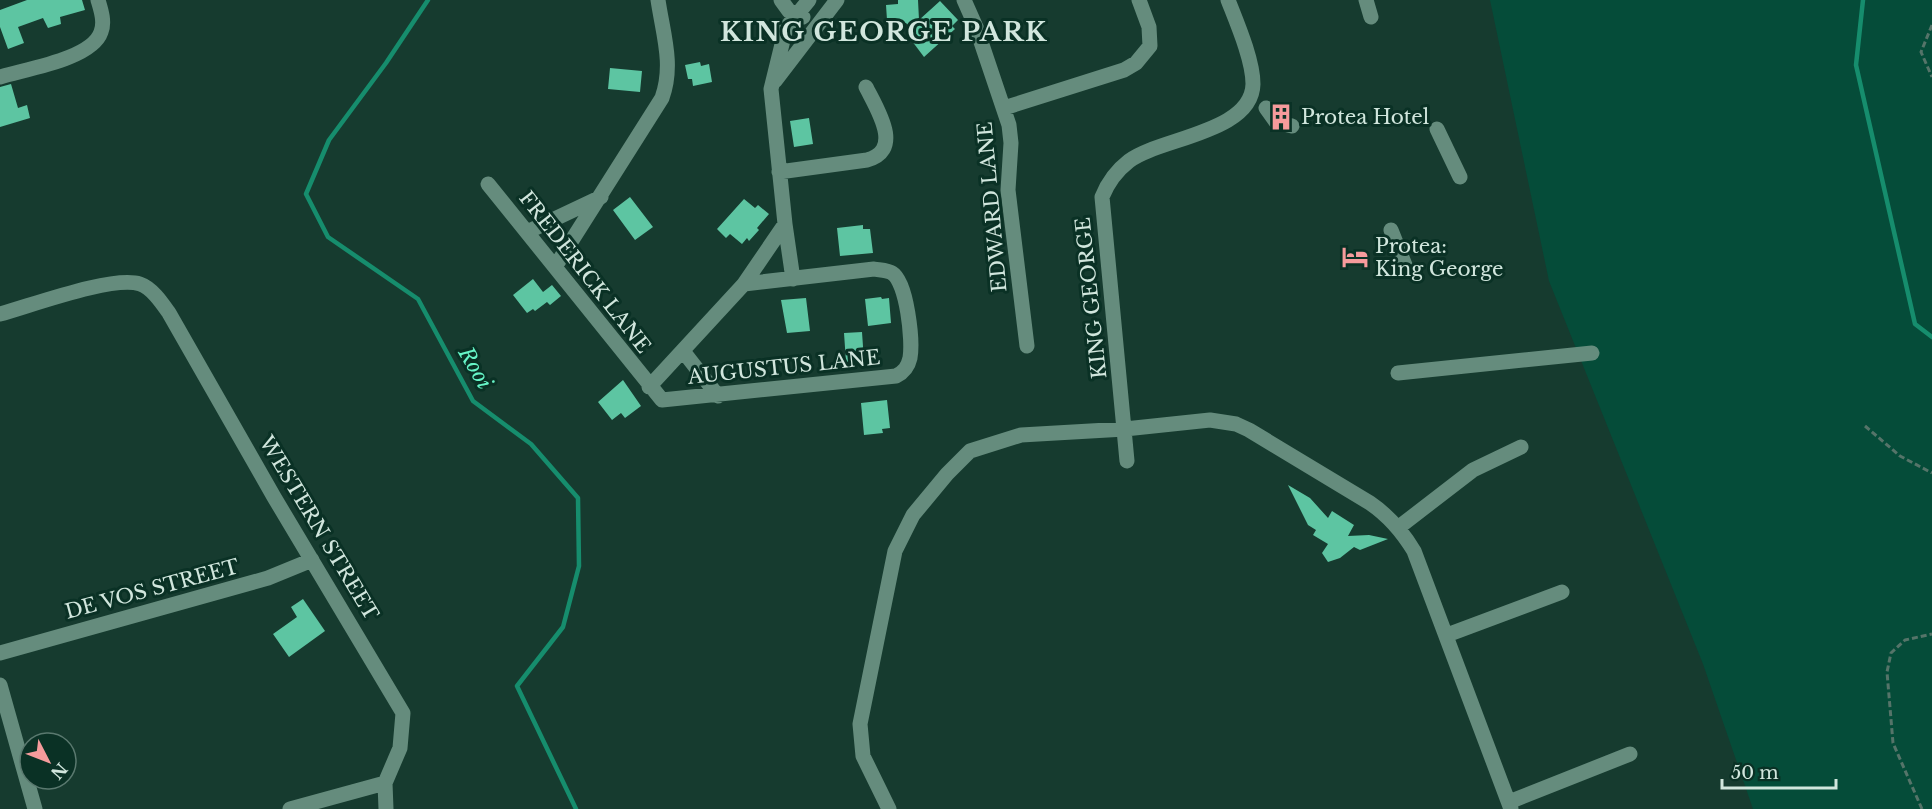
<svg xmlns="http://www.w3.org/2000/svg" width="1932" height="809" viewBox="0 0 1932 809" font-family="'Libre Baskerville',serif">
<rect width="100%" height="100%" fill="#163b2f"/>
<path fill="#054c39" d="M1490,0H1932V809H1753L1703,664L1549,281Z"/>
<g fill="none" stroke-linecap="round" stroke-linejoin="round">
<path stroke="#168d6d" stroke-width="4.5" d="M428,0L386,63L329,140L306,194L328,237L418,299L473,401L531,444L578,498L579,566L563,627L517,686L576,809
M1863,0L1856,65L1915,324L1932,337"/>
</g>
<path fill="#5dc5a2" d="M27,0H82L85,10L60,17L61,24L48,28L43,18L18,27L24,43L8,49L0,27V10Z
M898,0H918L919,20L940,1L958,20L952,26L955,29L924,57L912,41L918,36L906,23H899V20H887L886,5L898,4Z
M700,62L701,66L709,64L712,82L693,86L692,79H688L685,65Z
M610,68L642,71L640,92L608,89Z
M11,84L18,108L27,105L30,118L0,127V87Z
M809,118L813,144L794,147L790,121Z
M630,197L653,227L635,240L613,210Z
M744,199L755,208L758,205L769,214L757,228L759,230L749,241L747,238L742,244L730,234L726,238L717,229Z
M863,225V229H870L873,253L840,256L837,228Z
M533,279L543,292L552,285L561,296L550,305L547,302L535,311L533,309L527,313L513,295Z
M881,297L882,299L889,298L891,323L868,326L865,299Z
M806,298L810,331L787,333L781,300Z
M862,332L864,361L846,362L844,333Z
M623,380L641,406L625,418L621,413L612,420L598,402Z
M887,400L890,428L882,429L883,433L864,435L861,403Z
M1288,485L1310,498L1328,518L1332,511L1354,525L1348,536L1369,535L1388,539L1360,550L1354,547L1340,558L1328,562L1322,553L1328,544L1313,535L1316,530L1308,525Z
M303,599L325,631L289,657L273,634L297,617L291,607Z"/>
<g fill="none" stroke-linecap="round" stroke-linejoin="round">
<path stroke="#557469" stroke-width="3" stroke-dasharray="6 3" stroke-linecap="butt" d="M1932,25L1921,52L1932,77
M1865,426L1900,456L1932,473
M1922,809L1893,743L1887,672L1891,653L1905,640L1932,634"/>
<path stroke="#658c7d" stroke-width="15" d="M781,0L789,11L803,17
M964,0L976,27L1009,125L1011,143L1008,190L1027,346
M1366,0L1371,17
M0,77C26,69 92,59 101,32C105,22 101,10 98,0
M775,81L837,0
M1004,108L1124,70L1136,63L1150,46L1149,27L1139,0
M1266,108L1276,122L1292,126
M1437,129L1460,177
M779,172L867,160C904,150 877,109 866,87
M488,184L662,400L896,376C904,372 908,367 910,358C913,341 907,282 892,273C888,270 879,270 874,269L744,284
M785,224L793,279
M1391,230L1405,265
M527,232L601,197
M555,267L662,98C674,65 663,34 658,0
M0,314C30,306 113,275 140,284C152,288 162,303 169,313L274,497L403,713L400,748L385,783L386,809
M683,351L718,396
M1398,373L1592,353
M649,387L744,284L785,224L771,89L786,28L809,0
M1127,461L1102,197C1108,182 1116,171 1129,161C1159,138 1252,133 1253,84C1253,60 1237,23 1228,0
M1399,527L1473,470L1521,447
M1447,635L1562,592
M0,653L268,578L312,560
M0,685L35,809
M1509,802L1630,754
M290,809L385,783
M889,809L863,756L860,724L895,551L913,515L947,474L970,451L1021,435L1125,429L1210,420L1236,424L1249,430L1370,503C1389,516 1402,531 1414,551L1511,809"/>
</g>
<defs>
<g id="building-bare" transform="scale(2.07)"><path d="M-4-6H4V6H1V3H-1V6H-4ZM-2.5-4.3h1.7v1.8h-1.7ZM.8-4.3h1.7v1.8H.8ZM-2.5-1h1.7V.8h-1.7ZM.8-1h1.7V.8H.8Z" fill="#f59b9c" stroke="#0a3125" stroke-width="2.5" paint-order="stroke"/></g>
<g id="hotel-bare" transform="scale(2.07)"><path d="M-6-4.5h1.5V1H6V5H4.5V3h-9V5H-6ZM-4 0a1.8 1.8 0 1 1 3.6 0ZM.5 0V-2.5h3Q6-2.5 6 0Z" fill="#f59b9c" stroke="#0a3125" stroke-width="2.5" paint-order="stroke"/></g>
</defs>
<g fill-rule="evenodd">
<use href="#building-bare" x="1281" y="117"/>
<use href="#hotel-bare" x="1355" y="257"/>
</g>
<g text-anchor="middle" stroke-width="6" stroke-linejoin="round" paint-order="stroke">
<g font-size="20" fill="#d1e6dd" stroke="#0a3125" text-anchor="start">
<text x="1301" y="124">Protea Hotel</text>
<text x="1375" y="253">Protea:<tspan x="1375" dy="23">King George</tspan></text>
</g>
<g font-size="20" fill="#d1e6dd" stroke="#0a3125">
<text transform="translate(992 207) rotate(-95)" y="7">EDWARD LANE</text>
<text transform="translate(585 272) rotate(52)" y="7">FREDERICK LANE</text>
<text transform="translate(1091 298) rotate(-96)" y="7">KING GEORGE</text>
<text transform="translate(784 367) rotate(-6)" y="7">AUGUSTUS LANE</text>
<text transform="translate(319 528) rotate(59)" y="7">WESTERN STREET</text>
<text transform="translate(152 589) rotate(-15)" y="7">DE VOS STREET</text>
</g>
<g font-size="21" font-style="italic" fill="#66f5c7" stroke="#0a3125">
<text transform="translate(475 368) rotate(60)" y="7">Rooi</text>
</g>
<g font-size="26" font-weight="bold" letter-spacing="1.5" fill="#d1e6dd" stroke="#0a3125">
<text x="884" y="41">KING GEORGE PARK</text>
</g>
</g>
<g transform="translate(48 761) rotate(132)"><circle r="28" fill="#0a3125" stroke="#5a796f" stroke-width="1.5"/>
<path d="M0-4.5L10 22L0 15L-10 22Z" fill="#f59b9c"/>
<text y="-9" font-size="16" font-weight="bold" text-anchor="middle" fill="#d1e6dd">N</text>
</g>
<path d="M1722 779v9h114v-9" fill="none" stroke="#d1e6dd" stroke-width="3"/>
<text x="1731" y="779" font-size="18" fill="#d1e6dd" stroke="#0a3125" stroke-width="4.5" paint-order="stroke">50 m</text>
</svg>
